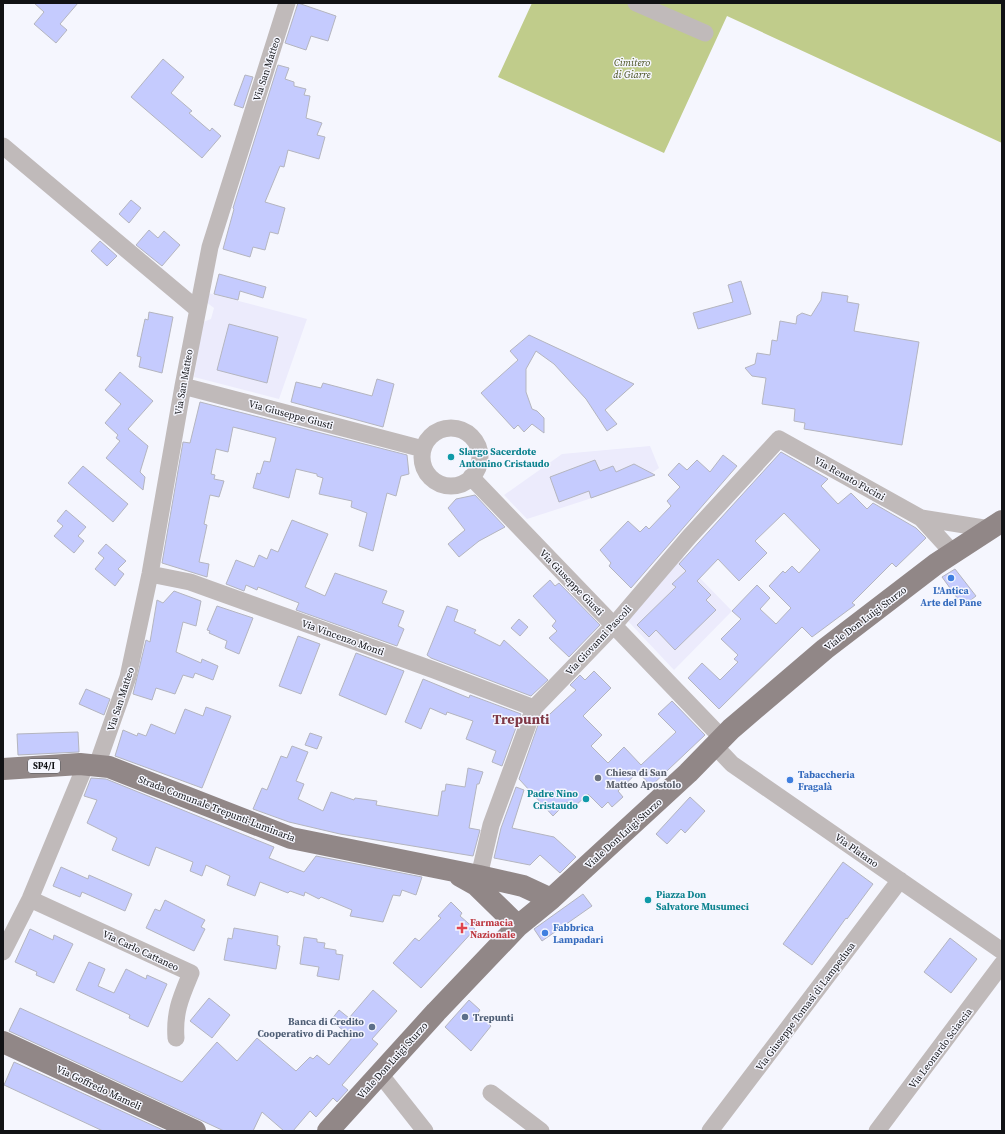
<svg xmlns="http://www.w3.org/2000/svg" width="1005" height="1134" viewBox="0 0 1005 1134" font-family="'Source Serif 4',serif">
<rect width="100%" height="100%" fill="#f5f6fe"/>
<path fill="#ecebfc" d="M208,293L307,319L279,399L194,377L203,322L211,319L214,308L206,302Z
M650,446L659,468L639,482L592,498L527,519L504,495L562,454Z
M683,557L697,571L695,573L732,611L674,670L627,620Z"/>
<path fill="#c0cc8b" d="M532,3H1002V143L727,16L664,153L498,77Z"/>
<path fill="#c5cbfe" stroke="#b4b5bf" d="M34,3H78L60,24L67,30L56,43L34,24L44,12Z
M298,3L336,16L328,41L311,36L306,50L285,43Z
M163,59L184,77L171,93L192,111L189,113L210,131L212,128L221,136L202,158L131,97Z
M278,65L289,68L285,79L294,82V86L306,89L304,95L310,96L306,118L322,123L317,135L325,137L319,159L288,150L284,167L280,166L265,202L285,208L278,234L270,232L265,250L253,247L250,257L223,249L234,209L233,208Z
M245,75L253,77L243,108L234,105Z
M131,200L141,208L129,223L119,214Z
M149,230L158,238L164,231L180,245L162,266L136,245Z
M100,241L117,256L107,266L91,251Z
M219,274L266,287L263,298L240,291L238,300L214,294Z
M741,281L751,314L698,329L693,313L733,302L728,285Z
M822,292L848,296L847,302L859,304L854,331L919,342L902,445L804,429L805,423L794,421L795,409L762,404L766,378L752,376L745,368L755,364L757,353L770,355L772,340L777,341L780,321L796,324L797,316L802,313L811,316L821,300Z
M149,312L173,317L162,373L139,367L141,357L137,356L145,319L148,320Z
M229,324L278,337L267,383L217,370Z
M529,335L634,384L605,410L617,424L607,431L586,399L554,364L536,351L526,369V392L532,409L537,411L544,418V433L532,424L524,432L518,425L514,429L481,393L518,360L510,351Z
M120,372L153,401L128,429L148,446L140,472L145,477L143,490L106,458L120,441L116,438L118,435L105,423L121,404L105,390Z
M377,379L394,384L383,427L291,402L296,382L321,388L323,383L372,396Z
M200,402L407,455L409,474L401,476L396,496L387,493L373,551L359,546L367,513L351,507L352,501L319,494L323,478L317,476V474L296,469L289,498L253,488L257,473L260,474L264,461L270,462L276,438L233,427L228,452L216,449L211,474L215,475L214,479L224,481L219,497L210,495L204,524L207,525L199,562L209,564L207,577L162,563L183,442L190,443Z
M781,452L828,479L821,486L838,504L851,493L867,509L873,503L916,528L926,538L896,567L892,563L852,603L855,605L812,637L802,627L719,709L688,678L702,663L720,680L738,662L734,659L738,655L721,639L741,619L732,611L757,585L770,598L760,609L776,624L791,608L769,586L783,571L785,573L792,566L799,573L820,550L784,513L755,541L767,553L739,581L718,559L697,581L711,595L706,600L716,610L675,650L656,630L649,637L637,625L676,587L672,584L686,571L679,564Z
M723,455L737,466L631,588L609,566L611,563L600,550L628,521L640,532L646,526L649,529L671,506L667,501L680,487L668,475L679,463L687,470L697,460L710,472Z
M595,460L600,471L613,466L616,472L634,464L655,475L591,498L589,491L559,502L550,477Z
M83,466L128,504L113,522L68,483Z
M475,495L505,527L479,541L459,557L448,544L465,530L448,508L456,499Z
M66,510L86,527L78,536L84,541L74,553L54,536L63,526L57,521Z
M292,520L328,534L305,587L325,596L335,573L387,591L382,603L404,611L398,626L404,629L397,646L296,610L299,603L258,587L257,590L246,585L244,591L226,584L236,560L254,567L259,555L267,559L271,549L278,552Z
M106,544L126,561L118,569L124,574L115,586L95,569L104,558L98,553Z
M955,569L976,596L963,606L942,577Z
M550,580L555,586L559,583L600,625L569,657L549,638L557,631L552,626L556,621L533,596Z
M174,591L201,601L196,626L183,622L176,652L201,663L202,659L218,666L213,680L195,673L193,678L183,675L175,694L156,688L152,700L133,694L146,640L150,642L157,600L163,603Z
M217,606L253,618L239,654L225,648L227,641L209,633L210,631L207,630Z
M447,606L458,610L454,621L476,630L474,633L500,646L504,640L548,680L531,696L431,658L427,655Z
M519,619L528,627L520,636L511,628Z
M298,636L320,644L301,694L279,686Z
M356,653L404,671L386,715L339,695Z
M594,671L611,688L583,716L602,735L591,746L608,763L624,747L641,765L676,732L658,714L672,701L705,735L651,786L638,772L618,791L623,797L612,807L608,802L602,808L588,794L573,808L567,802L553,816L519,779L538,725L576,690L570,685L580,675L585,680Z
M423,679L469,698L470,695L521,714L502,766L492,762L496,751L466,739L473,721L447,712L446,715L430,708L421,729L405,722Z
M86,689L110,699L104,715L79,704Z
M206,707L231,716L202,788L115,756L123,730L137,736L138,733L146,736L151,724L175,734L185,709L203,716Z
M78,732L79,752L18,755L17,734Z
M310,733L322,737L317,749L305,745Z
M292,746L308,752L296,781L304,784L298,799L323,811L331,792L354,800L355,798L377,801L376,805L438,816L442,791H445L446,784L465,787L468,768L483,772L479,784H477L469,828L480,830L473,856L340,834L289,822L253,809L262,788L267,790L281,756L287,758Z
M91,778L106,779L274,847L269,858L304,872L316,856L422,877L416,895L402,890L400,896L393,895L383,922L350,916L352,910L321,897L319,899L305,892L304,896L290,891L288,893L260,882L255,896L227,885L230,876L206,865L202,876L190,871L193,862L156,847L149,866L112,850L117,838L87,823L97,800L84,796Z
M516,787L524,790L512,828L554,837L576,857L560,873L540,855L530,865L494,858L501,828Z
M690,797L705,811L685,833L681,829L667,844L656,834Z
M843,862L873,884L847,919L846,918L812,965L783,944Z
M61,867L88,879L89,875L132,894L125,911L82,892L80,897L53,886Z
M583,894L592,906L542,941L534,929Z
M165,900L205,920L201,927L205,929L194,951L146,928L155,909L160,911Z
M451,902L462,913L460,916L475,929L421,988L393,963L415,938L419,941L441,918L438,916Z
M234,928L278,936L277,945L280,946L276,969L224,960L228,938L232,939Z
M30,929L53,940L54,935L73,944L54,983L36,975L37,972L15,962Z
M304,937L317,939V942L325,943L324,948L336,950V954L343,955L339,980L317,976L319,967L300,964Z
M950,938L977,959L951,993L924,972Z
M89,962L105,969L98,986L114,993L126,969L146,979L147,975L167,984L148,1027L129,1018L130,1015L76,990Z
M373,990L397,1011L372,1039L378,1044L342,1085L348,1090L337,1102L333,1098L316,1117L310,1111L293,1131H284L262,1112L253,1131H224L9,1031L20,1008L182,1082L217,1042L237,1061L257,1038L296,1071L310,1057L313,1059L317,1055L329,1065L352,1038L331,1020L339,1010L349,1018Z
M209,998L230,1015L212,1038L190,1021Z
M469,1000L480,1010L478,1013L491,1026L471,1051L445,1027Z
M14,1062L45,1076L165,1131H103L4,1085Z"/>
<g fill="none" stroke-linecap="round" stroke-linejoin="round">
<path stroke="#c0baba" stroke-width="17" d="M636,3L705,33
M3,146L197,309
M183,386L423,449
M422 457a29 29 0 1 1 58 0a29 29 0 1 1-58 0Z
M471,477L722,738
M921,518L990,529
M150,574L190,582L434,670L534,708
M715,746L732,764L1002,951
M97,765L128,677L150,574L183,386L210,247L287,3
M479,876L491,825L534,708L614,625L689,537L779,439L921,518L953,553
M30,899L191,973C181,997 174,1012 176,1038
M3,952L30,899L86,764
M380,1074L425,1131
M491,1093L541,1131
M710,1131L900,880
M877,1131L1002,964"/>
<path stroke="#918787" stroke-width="22" d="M3,769L80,764L109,767L291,838L479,876L523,886L551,899
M460,876L476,885L518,926
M3,1042L195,1131
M328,1131L436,1012L518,926L551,899L688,773L731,729L825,649L936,564L1002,521"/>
</g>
<g fill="#0f9aa8" stroke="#f5f6fe" stroke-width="1.5">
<circle cx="451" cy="457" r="4"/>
<circle cx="586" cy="799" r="4"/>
<circle cx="648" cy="900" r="4"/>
</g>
<g fill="#3f7fe0" stroke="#f5f6fe" stroke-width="1.5">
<circle cx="951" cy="578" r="4"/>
<circle cx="790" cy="780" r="4"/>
<circle cx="545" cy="933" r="4"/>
</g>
<circle fill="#6b7280" stroke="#f5f6fe" stroke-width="1.5" cx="598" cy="778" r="4"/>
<path fill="#e0444e" stroke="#f5f6fe" stroke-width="1.5" d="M460 922h4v4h4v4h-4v4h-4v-4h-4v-4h4z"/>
<g fill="#5c6f8a" stroke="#f5f6fe" stroke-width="1.5">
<circle cx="465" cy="1017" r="4"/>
<circle cx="372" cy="1027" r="4"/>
</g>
<g text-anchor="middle" stroke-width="3" stroke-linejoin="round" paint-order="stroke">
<rect fill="#f5f6fe" stroke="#55565b" stroke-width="1" x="28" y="759" width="32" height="14" rx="3"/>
<g font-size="9" font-weight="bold" fill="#111215">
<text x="44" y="769">SP4/I</text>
</g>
<g font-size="10" font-style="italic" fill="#454d1c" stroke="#f5f6fe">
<text x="632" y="66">Cimitero<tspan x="632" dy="12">di Giarre</tspan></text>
</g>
<g font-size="10" fill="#111215" stroke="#f5f6fe">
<text transform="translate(266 69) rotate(-72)" y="4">Via San Matteo</text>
<text transform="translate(183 382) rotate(-80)" y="4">Via San Matteo</text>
<text transform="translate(291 414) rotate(15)" y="4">Via Giuseppe Giusti</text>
<text transform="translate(850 478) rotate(29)" y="4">Via Renato Fucini</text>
<text transform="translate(572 582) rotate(46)" y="4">Via Giuseppe Giusti</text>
<text transform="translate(865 618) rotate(-37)" y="4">Viale Don Luigi Sturzo</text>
<text transform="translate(343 637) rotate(20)" y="4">Via Vincenzo Monti</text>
<text transform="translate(598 640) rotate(-47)" y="4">Via Giovanni Pascoli</text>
<text transform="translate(120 699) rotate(-72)" y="4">Via San Matteo</text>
<text transform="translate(217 808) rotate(21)" y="4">Strada Comunale Trepunti-Luminaria</text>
<text transform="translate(623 833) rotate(-42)" y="4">Viale Don Luigi Sturzo</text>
<text transform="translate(857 850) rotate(35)" y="4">Via Platano</text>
<text transform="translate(141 950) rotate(25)" y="4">Via Carlo Cattaneo</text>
<text transform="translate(805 1006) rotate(-53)" y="4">Via Giuseppe Tomasi di Lampedusa</text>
<text transform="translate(940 1048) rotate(-53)" y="4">Via Leonardo Sciascia</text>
<text transform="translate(392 1060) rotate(-48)" y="4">Viale Don Luigi Sturzo</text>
<text transform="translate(99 1087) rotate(25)" y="4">Via Goffredo Mameli</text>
</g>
<g font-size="10" font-weight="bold" fill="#0d838f" stroke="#f5f6fe" text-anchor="start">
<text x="459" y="455">Slargo Sacerdote<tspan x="459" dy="12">Antonino Cristaudo</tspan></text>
<text x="578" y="797" text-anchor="end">Padre Nino<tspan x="578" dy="12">Cristaudo</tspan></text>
<text x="656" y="898">Piazza Don<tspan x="656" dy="12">Salvatore Musumeci</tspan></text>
</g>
<g font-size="10" font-weight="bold" fill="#366cbe" stroke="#f5f6fe" text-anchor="start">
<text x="951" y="594" text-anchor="middle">L'Antica<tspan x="951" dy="12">Arte del Pane</tspan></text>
<text x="798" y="778">Tabaccheria<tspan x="798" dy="12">Fragalà</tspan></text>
<text x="553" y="931">Fabbrica<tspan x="553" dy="12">Lampadari</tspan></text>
</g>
<g font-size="10" font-weight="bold" fill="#5b616d" stroke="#f5f6fe" text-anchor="start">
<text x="606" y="776">Chiesa di San<tspan x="606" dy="12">Matteo Apostolo</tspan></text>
</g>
<g font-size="10" font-weight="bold" fill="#be3a42" stroke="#f5f6fe" text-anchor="start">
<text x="470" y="926">Farmacia<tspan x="470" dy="12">Nazionale</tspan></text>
</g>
<g font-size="10" font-weight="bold" fill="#4e5e75" stroke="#f5f6fe" text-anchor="start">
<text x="473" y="1021">Trepunti</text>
<text x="364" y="1025" text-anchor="end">Banca di Credito<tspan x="364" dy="12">Cooperativo di Pachino</tspan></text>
</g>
<g font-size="14" font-weight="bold" fill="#7f3846" stroke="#f5f6fe">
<text x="521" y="724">Trepunti</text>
</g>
</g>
<rect width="1005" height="1134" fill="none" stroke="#111215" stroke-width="8"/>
</svg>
